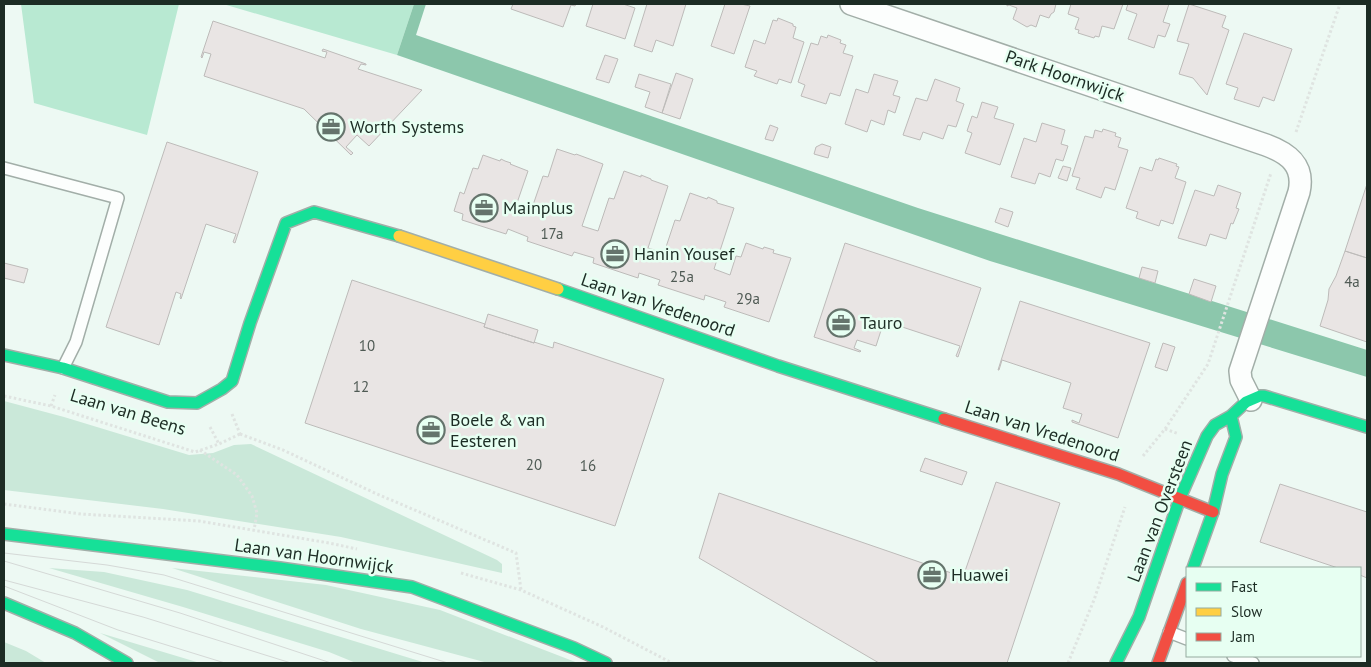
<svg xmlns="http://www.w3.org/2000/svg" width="1371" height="667" viewBox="0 0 1371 667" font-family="'PT Sans',sans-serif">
<rect width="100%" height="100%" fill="#edf9f3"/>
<path fill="#cae8d9" d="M4,401L64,417L189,455L213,453L234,445L251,444L497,560L502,564V573L341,537L163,509L4,490Z
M49,568L104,572L187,590L426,663H356L329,652L183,607Z
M172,568L326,585L440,610L578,663H488L361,629Z
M100,633L200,663H160Z
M4,642L26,651L46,663H4Z"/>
<path fill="#b8e9d2" d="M21,4H179L147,135L34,103Z
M223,4H414L397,55Z"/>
<path fill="#8cc7ac" d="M414,4H426L416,35L918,208L1367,350V377L990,261L397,55Z"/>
<path fill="#e9e5e4" stroke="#bdbbb9" d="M513,4H576L575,6L571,5L563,27L511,9Z
M593,4H623L635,8L625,39L586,26Z
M647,4H686L673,46L656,40L652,52L634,46Z
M725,4H741L750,6L734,54L711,46Z
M1007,4H1056L1054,12L1051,14L1049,18L1040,15L1036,27L1031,25L1027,27L1013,19L1017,8L1009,5L1007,6Z
M1071,4H1123L1114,29L1102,26L1099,37L1095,36L1094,38L1078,33L1079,30L1075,29L1079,18L1068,14Z
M1128,4H1169L1163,22L1170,24L1165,37L1158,35L1154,48L1128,39L1137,14L1126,10Z
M1189,4L1226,16L1222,27L1229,30L1207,95L1193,78L1179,74L1189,44L1177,41Z
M778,18L793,24V26L796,27L793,38L804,42L791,83L779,79L777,84L754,76L757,71L745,67L754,40L765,44L773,20L777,21Z
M213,21L325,58L327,52L322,51L323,49L366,64V65L361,64L358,69L422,90L369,146L357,135L346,147L353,153L351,155L304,109L204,76L211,54L204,52L202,58L201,57Z
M1244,33L1292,49L1274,101L1263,97L1259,107L1234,99L1238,88L1226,84Z
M828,35L841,40L840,43L846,45L843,53L853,56L840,96L830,93L826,104L801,96L805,85L798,82L811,43L818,45L821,36L827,38Z
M605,55L618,59L609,83L596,79Z
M676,73L693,79L680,119L662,113Z
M639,74L671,84L662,113L645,107L650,92L635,87Z
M874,74L898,81L893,95L900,97L895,113L888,110L884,125L871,120L867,132L845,124L856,89L868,93Z
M935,79L960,88L956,101L964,104L956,127L948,125L943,139L923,132L920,140L903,135L916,98L927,101Z
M982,102L998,107L994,118L1014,124L1000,165L965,153L972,133L967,131L972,116L977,118Z
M1042,123L1065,130L1061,144L1068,146L1063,161L1056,159L1050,177L1039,173L1035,184L1011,177L1024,138L1036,142Z
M770,125L778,128L773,141L765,139Z
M1103,129L1116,133L1115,136L1121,138L1118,147L1128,150L1115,190L1105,187L1101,198L1076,189L1080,178L1072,176L1085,136L1093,138L1095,130L1102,132Z
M167,142L258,172L235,243L233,242L236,234L206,224L181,299L180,298L181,294L176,292L159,345L106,327Z
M822,144L831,147L828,158L814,154L816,147Z
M557,149L575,155L576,154L603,164L582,226L598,231L609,198L614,199L624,171L641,177V175L651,179V180L668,186L648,248L664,253L675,220L680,221L690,193L707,199L708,197L717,201V203L734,208L714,269L730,275L736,256L741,257L746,243L763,249L764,247L774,250L773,253L791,258L769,322L724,307L726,302L705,295L704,300L658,285L660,280L639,273L638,278L593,263L594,258L574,252L572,256L527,241L528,237L508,229L506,234L462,220L463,214L454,211L460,192L464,194L473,168L478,169L483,155L500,161L501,159L505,161L511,163L510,164L528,171L517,203L532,208L543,176L548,177Z
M1159,158L1177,164L1176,166L1179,167L1175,178L1186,182L1173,224L1161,220L1159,226L1136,218L1138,212L1126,208L1140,167L1152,171L1156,159L1158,160Z
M1063,166L1071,168L1067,181L1058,178Z
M1367,184V258L1345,251Z
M1218,185L1241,193L1236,208L1239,209L1233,224L1231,223L1226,239L1210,234L1206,246L1178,238L1195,190L1214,196Z
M1000,208L1013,212L1008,227L995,222Z
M845,243L981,288L958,357L956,356L960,346L884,321L876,346L857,340L854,348L861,351L860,352L814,337Z
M1345,251L1367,258V342L1320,326L1328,300L1329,289L1336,276Z
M4,263L28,269L24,283L4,278Z
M1142,267L1158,271L1155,283L1139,278Z
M1194,279L1216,286L1211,302L1189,294Z
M352,280L485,324L484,327L534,343V342L553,348L554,342L664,379L615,526L305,423Z
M1020,301L1150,343L1118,438L1072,422V420L1079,423L1082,414L1063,408L1071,383L1002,360L999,370H998Z
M488,314L538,330L534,343L484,327Z
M1163,343L1175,347L1167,371L1155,367Z
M925,458L967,472L962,485L920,471Z
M996,482L1060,503L1007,663H879L699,558L719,493L963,577Z
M1280,484L1367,512V578L1360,575V568H1338L1260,542Z"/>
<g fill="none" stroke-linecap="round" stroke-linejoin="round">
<g stroke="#a2aea8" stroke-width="14">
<path id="lane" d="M4,168L118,198L76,342L63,368
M1169,632L1187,639
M1233,656L1253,663"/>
</g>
<g stroke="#a2aea8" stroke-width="24">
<path id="street" d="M851,4L1266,145C1288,153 1305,165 1299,192L1240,371L1241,380L1251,400"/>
</g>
<g stroke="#a2aea8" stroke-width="14">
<path id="fast" d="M558,289L778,366L944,419
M4,355L63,368L168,402L197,403L222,389L232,381L250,323L286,223L314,212L399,236
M4,534L280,568L412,587L574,648L606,663
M1193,568L1213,512L1222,474L1236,437L1231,416
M4,603L75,633L127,663
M1116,663L1139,617L1180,498L1207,436L1215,425L1231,416L1246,402L1260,396H1264L1367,427"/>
</g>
<g stroke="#a2aea8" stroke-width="14">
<path id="slow" d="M399,236L558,289"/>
</g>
<g stroke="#a2aea8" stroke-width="14">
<path id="jam" d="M944,419L1118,474L1213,512
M1158,663L1187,583"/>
</g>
<path stroke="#dfe4e1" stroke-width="3" stroke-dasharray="2.5 2.5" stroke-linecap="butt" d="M1296,132L1340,4
M4,396L51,406L195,452L219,444L240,434
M51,406L55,395
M232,414L240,434
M210,427L219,444
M1165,429L1179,434
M240,434L283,450L377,494L516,553L521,590
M200,450L237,475L252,496L257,513L254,530
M1143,456L1165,429L1208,364L1271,173
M4,504L81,514L199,521L329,543L357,549
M461,573L521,590L603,627L672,663
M1068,663L1094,600L1125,507"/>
<use href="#lane" stroke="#fcfefd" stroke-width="11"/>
<use href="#street" stroke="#fcfefd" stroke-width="21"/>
<use href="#fast" stroke="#16e098" stroke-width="11"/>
<use href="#slow" stroke="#ffcf43" stroke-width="11"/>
<use href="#jam" stroke="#f24e42" stroke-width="11"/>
<path stroke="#d5d9d7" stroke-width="1" d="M4,553L107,565L164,575L448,663
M4,561L180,613L331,663
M4,580L143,617L291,663
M4,586L118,630L225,663"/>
</g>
<defs>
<g id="office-ring" transform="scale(1.4375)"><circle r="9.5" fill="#e7fff2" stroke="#65746c" stroke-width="1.5"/><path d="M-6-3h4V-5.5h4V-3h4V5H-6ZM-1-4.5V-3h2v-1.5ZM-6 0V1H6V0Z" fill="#65746c"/></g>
</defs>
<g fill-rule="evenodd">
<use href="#office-ring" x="331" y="127"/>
<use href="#office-ring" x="484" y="208"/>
<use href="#office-ring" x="615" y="254"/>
<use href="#office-ring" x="841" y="323"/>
<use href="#office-ring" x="431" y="430"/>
<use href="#office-ring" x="932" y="575"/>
</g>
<g text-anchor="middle" stroke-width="5" stroke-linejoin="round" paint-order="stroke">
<g font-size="15" fill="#4f5a54">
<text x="552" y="239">17a</text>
<text x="682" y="282">25a</text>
<text x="1352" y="287">4a</text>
<text x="748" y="304">29a</text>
<text x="367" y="351">10</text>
<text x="361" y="392">12</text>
<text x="534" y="470">20</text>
<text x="588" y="471">16</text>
</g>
<g font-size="18" fill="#1c2c24" stroke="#e7fff2">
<text transform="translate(1065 76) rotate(19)" y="6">Park Hoornwijck</text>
<text transform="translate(658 305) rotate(19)" y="6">Laan van Vredenoord</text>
<text transform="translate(128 412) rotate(17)" y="6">Laan van Beens</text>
<text transform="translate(1042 431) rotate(18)" y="6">Laan van Vredenoord</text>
<text transform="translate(1160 511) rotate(-69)" y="6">Laan van Oversteen</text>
<text transform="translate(314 556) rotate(8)" y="6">Laan van Hoornwijck</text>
</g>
<g font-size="18" fill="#1c2c24" stroke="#e7fff2" text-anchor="start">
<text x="350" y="133">Worth Systems</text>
<text x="503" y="214">Mainplus</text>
<text x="634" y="260">Hanin Yousef</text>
<text x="860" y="329">Tauro</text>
<text x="450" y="426">Boele &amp; van<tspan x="450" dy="21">Eesteren</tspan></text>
<text x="951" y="581">Huawei</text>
</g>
</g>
<rect width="1371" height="667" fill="none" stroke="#1c2c24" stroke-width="10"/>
<rect x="1186" y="567" width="175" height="90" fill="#e7fff2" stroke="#96aba0"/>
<rect x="1196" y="583" width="25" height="8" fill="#16e098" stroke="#96aba0"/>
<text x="1231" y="592" font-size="15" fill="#1c2c24">Fast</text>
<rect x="1196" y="608" width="25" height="8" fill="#ffcf43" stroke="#96aba0"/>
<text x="1231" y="617" font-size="15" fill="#1c2c24">Slow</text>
<rect x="1196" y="633" width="25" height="8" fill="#f24e42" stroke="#96aba0"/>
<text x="1231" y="642" font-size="15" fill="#1c2c24">Jam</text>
</svg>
